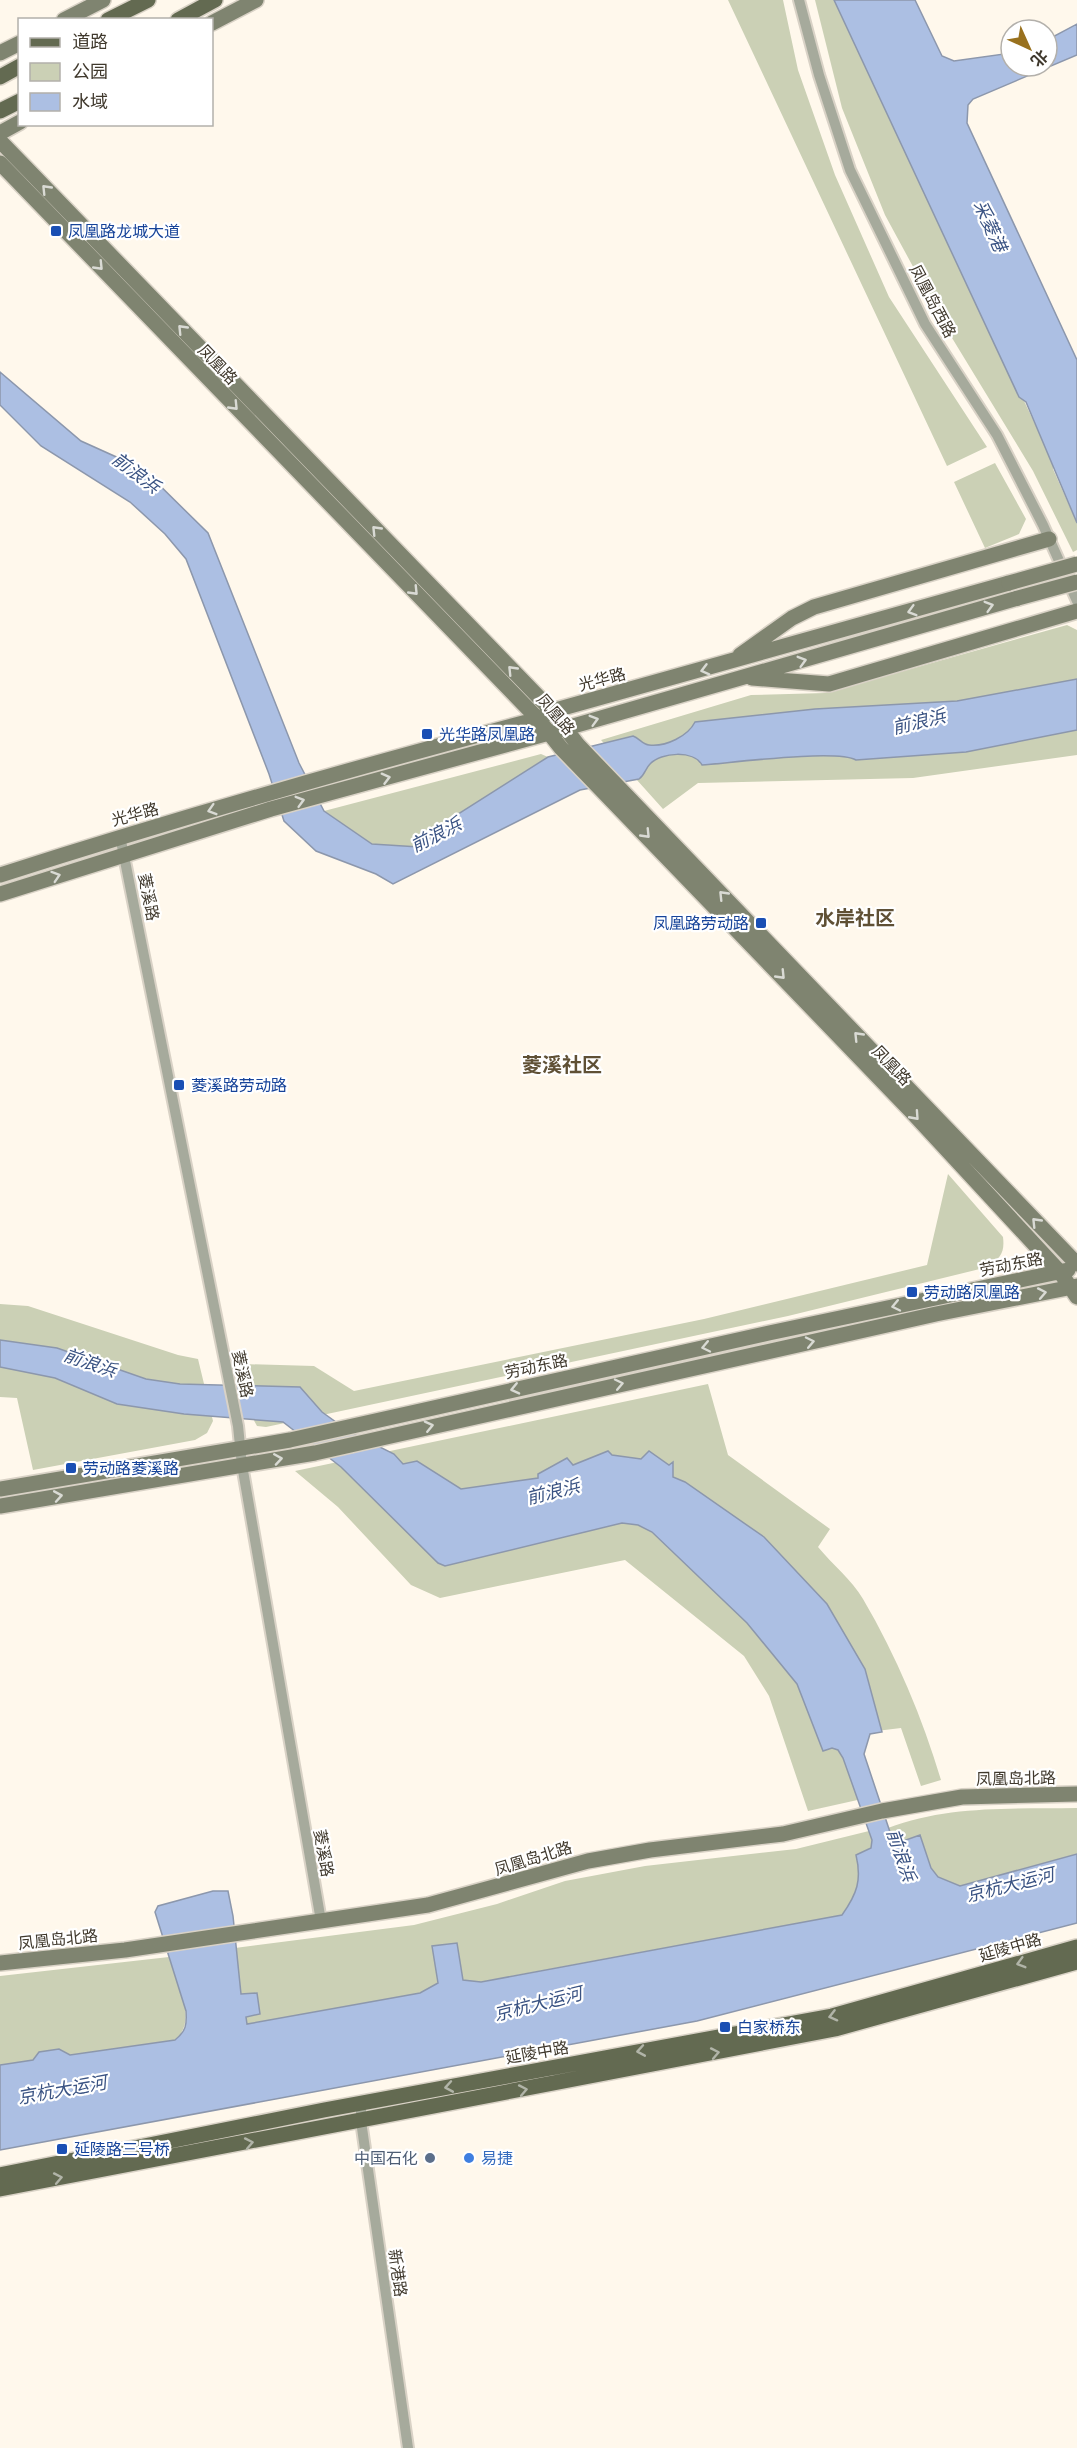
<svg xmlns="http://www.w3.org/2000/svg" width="1077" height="2448" viewBox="0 0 1077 2448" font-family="'Noto Serif','Noto Sans SC',serif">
<rect width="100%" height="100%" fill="#fff8ec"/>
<path fill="#cbd0b5" d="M728,0H783L798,70L835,175L889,297L987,447L947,466Z
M815,0H834L1053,462V469L1077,523V550L1073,552L1033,471L949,333L885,215L842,108Z
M995,463L1026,519L1019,534L985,548L954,482Z
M1067,625L1077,630V755L913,778L698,783L663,809L601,740L751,695L825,693Z
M541,754L548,757L460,813L419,847L372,844L324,811Z
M948,1174L1003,1237C1005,1253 1000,1258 988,1267L788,1316L266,1427L257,1426L251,1415L242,1364L314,1366L354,1391L704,1319L927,1265Z
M0,1304L28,1306L178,1355L198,1359L213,1421L207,1433L195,1440L33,1470L17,1398L0,1397Z
M708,1384L728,1455L830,1529L818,1547C832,1564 852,1580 863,1599C897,1657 922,1717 941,1780L921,1786L901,1728L860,1733L862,1799L808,1811L769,1696L744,1656L625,1560L440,1598L411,1585L338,1507L295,1471Z
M1077,1808V1854L960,1886L938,1877L931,1868L920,1835L906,1840H897L888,1828C947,1805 1015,1809 1077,1808Z
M869,1831L872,1840L871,1848L856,1855C862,1880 857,1894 842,1915L480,1982L463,1980L457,1943L433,1946L438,1983L420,1993L247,2024L246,2017L260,2014L257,1993L241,1994L235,1948L414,1925L497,1904L565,1881L645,1866L796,1849Z
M169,1957C176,1982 199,2020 175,2040L0,2065V1976Z"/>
<path fill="#acbfe3" stroke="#8c97ac" stroke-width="1.5" d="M834,0H915L942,56L954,61L1011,53V66H1047V40L1077,24V55L973,99L968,105L967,123L1077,360V523L1026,402L1019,397Z
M0,372L81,441L143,469L208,533L299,763L324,811L372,844L419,847L458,814L548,757L633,736C639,738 643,745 649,745C666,747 688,736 695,722L815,709L957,701L1077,679V730L966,752L856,760C836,749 730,763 702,765C694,750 661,752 650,764C645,769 645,775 639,779L580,790L393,884L376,874L316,851L284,821L269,774L186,559L165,534L130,502L41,446L0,405Z
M0,1340L57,1348L146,1379L180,1384L300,1387L322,1412L350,1432L394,1454L403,1464L417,1461L461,1489L538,1478V1474L567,1458L573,1465L608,1451L612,1455L641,1459L649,1451L669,1465L673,1462V1477L685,1482L764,1537L827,1604L865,1669L882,1732L870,1734L864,1754L890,1832L897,1840H906L920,1835L931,1868L938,1877L960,1886L1077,1854V1923L697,2021L0,2150V2065L33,2060L39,2052L59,2049L70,2055L175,2040C186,2031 187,2025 186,2011L155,1912L158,1906L213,1891H228L233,1916L241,1994L257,1993L260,2014L246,2017L247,2024L420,1993L438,1983L432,1946L457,1943L463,1980L481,1982L842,1915C857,1894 862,1880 856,1855L871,1848L872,1840L843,1758L838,1750L832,1748L823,1751L797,1684L747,1623L652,1532L638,1525L622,1523L445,1566L438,1563L341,1467L283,1422L184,1414L117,1404L55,1378L0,1367Z"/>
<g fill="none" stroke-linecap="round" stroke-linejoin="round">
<g stroke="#d9d2c6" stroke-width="14">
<path id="street" d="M799,0L819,75L850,170L925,324L997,435L1043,525L1077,601
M120,836L238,1426L242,1465L321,1921
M361,2103V2121L408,2448"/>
</g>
<g stroke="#d9d2c6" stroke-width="18">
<path id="secondary" d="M64,20L103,0
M212,23L256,0
M0,53L20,43
M0,133L20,122
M0,141L552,711L578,745L1077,1264
M0,163L538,719L561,748L911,1111L1060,1272L1077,1297
M740,655L792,618L814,607L1049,539
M752,678L829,684L1077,611
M0,875C178,818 357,767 538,719L552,711L1009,583
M0,894L271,809L549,733L1018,598
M0,1489L290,1440L769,1333L1068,1270
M0,1506L315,1453L936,1314L1077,1286
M0,1963L125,1950L428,1905L588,1861L650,1850L783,1834L882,1811L962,1797L1077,1794"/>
</g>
<g stroke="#d9d2c6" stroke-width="18">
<path id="primary" d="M108,20L148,0
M178,20L215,0
M0,77L20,66
M0,111L20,101
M0,2175L324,2110L832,2016L1077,1947
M0,2189L835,2029L1077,1962"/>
</g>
<use href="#street" stroke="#a6aa9c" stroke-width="10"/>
<use href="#secondary" stroke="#7f8470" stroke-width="15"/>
<use href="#primary" stroke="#636a51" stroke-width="15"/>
<g stroke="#d9d2c6" stroke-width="18" stroke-linecap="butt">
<path id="secondary-bridge" d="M1009,583L1077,564
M1018,598L1077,582"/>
</g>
<use href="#secondary-bridge" stroke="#7f8470" stroke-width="15"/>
</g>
<defs><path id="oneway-chevron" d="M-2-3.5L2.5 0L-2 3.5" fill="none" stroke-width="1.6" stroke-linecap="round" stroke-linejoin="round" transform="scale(1.5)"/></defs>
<g stroke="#d9dad4">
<use href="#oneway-chevron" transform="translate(46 189) rotate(-134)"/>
<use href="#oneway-chevron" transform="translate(99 266) rotate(46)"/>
<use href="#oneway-chevron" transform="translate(182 329) rotate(-134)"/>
<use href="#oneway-chevron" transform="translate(234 406) rotate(46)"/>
<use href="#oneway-chevron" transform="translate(376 530) rotate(-134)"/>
<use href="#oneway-chevron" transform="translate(414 591) rotate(46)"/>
<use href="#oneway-chevron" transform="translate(989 606) rotate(-16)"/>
<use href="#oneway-chevron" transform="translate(912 611) rotate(164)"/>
<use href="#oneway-chevron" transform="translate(802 661) rotate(-16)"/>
<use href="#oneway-chevron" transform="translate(512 670) rotate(-134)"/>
<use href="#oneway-chevron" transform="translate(705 670) rotate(165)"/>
<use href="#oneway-chevron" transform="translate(594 720) rotate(-16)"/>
<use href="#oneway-chevron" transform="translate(386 778) rotate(-15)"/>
<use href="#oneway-chevron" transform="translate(300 801) rotate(-16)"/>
<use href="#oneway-chevron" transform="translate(212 810) rotate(163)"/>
<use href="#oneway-chevron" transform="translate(646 834) rotate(46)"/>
<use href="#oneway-chevron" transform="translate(56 876) rotate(-18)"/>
<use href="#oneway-chevron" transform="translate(723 895) rotate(-134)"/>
<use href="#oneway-chevron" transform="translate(781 975) rotate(46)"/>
<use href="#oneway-chevron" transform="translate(858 1036) rotate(-134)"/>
<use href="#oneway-chevron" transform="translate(915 1116) rotate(48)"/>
<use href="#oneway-chevron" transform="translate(1036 1222) rotate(-134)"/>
<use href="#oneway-chevron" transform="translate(1042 1293) rotate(-11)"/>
<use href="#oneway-chevron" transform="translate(896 1306) rotate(168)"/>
<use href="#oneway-chevron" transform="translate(810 1342) rotate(-12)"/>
<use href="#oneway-chevron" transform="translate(706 1347) rotate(168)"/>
<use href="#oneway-chevron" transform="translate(619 1384) rotate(-12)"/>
<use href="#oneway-chevron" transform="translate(515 1389) rotate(167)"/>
<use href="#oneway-chevron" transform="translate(429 1426) rotate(-13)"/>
<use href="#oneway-chevron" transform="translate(278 1459) rotate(-9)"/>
<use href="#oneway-chevron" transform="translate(58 1496) rotate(-10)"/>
</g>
<g stroke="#b1b4a8">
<use href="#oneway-chevron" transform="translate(1021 1963) rotate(164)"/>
<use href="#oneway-chevron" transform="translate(833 2016) rotate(166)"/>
<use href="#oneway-chevron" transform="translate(641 2051) rotate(170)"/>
<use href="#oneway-chevron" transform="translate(715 2053) rotate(-11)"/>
<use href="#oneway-chevron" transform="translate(449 2087) rotate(170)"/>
<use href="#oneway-chevron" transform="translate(523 2090) rotate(-11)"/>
<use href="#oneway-chevron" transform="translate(249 2143) rotate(-11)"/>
<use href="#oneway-chevron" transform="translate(58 2178) rotate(-11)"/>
</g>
<g fill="#1a4fb4" stroke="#fff" stroke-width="2">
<rect x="50" y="225" width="12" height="12" rx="3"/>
<rect x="421" y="728" width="12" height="12" rx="3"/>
<rect x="755" y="917" width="12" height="12" rx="3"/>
<rect x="173" y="1079" width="12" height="12" rx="3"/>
<rect x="906" y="1286" width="12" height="12" rx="3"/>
<rect x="65" y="1462" width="12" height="12" rx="3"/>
<rect x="719" y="2021" width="12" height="12" rx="3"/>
<rect x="56" y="2143" width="12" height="12" rx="3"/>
</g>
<circle fill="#5c6f8a" stroke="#fff" stroke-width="2" cx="430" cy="2158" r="6"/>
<circle fill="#3f7fe0" stroke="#fff" stroke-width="2" cx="469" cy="2158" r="6"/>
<g text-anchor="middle" stroke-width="4.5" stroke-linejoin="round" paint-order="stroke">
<g font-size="16" fill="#164399" stroke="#fff" text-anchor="start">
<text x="68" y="237">凤凰路龙城大道</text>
<text x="439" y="740">光华路凤凰路</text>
<text x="749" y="929" text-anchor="end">凤凰路劳动路</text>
<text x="191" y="1091">菱溪路劳动路</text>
<text x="924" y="1298">劳动路凤凰路</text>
<text x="83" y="1474">劳动路菱溪路</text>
<text x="737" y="2033">白家桥东</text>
<text x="74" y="2155">延陵路三号桥</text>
</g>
<g font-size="16" fill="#40392d" stroke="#fff">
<text transform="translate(933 301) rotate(62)" y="6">凤凰岛西路</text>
<text transform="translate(218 364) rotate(46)" y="6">凤凰路</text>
<text transform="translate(602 679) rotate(-15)" y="6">光华路</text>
<text transform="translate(556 714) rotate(49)" y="6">凤凰路</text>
<text transform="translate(135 814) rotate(-15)" y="6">光华路</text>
<text transform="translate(149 897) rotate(79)" y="6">菱溪路</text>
<text transform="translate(892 1065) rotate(46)" y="6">凤凰路</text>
<text transform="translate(1011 1264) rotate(-11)" y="6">劳动东路</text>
<text transform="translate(536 1366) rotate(-12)" y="6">劳动东路</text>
<text transform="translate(243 1374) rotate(78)" y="6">菱溪路</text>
<text transform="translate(1016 1778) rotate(-1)" y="6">凤凰岛北路</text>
<text transform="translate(324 1853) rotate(80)" y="6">菱溪路</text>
<text transform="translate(533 1858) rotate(-17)" y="6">凤凰岛北路</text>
<text transform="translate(58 1939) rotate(-6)" y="6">凤凰岛北路</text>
<text transform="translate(1010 1947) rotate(-16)" y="6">延陵中路</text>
<text transform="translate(537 2052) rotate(-10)" y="6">延陵中路</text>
<text transform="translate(398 2273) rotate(82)" y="6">新港路</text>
</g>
<g font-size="16" fill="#4e5e75" stroke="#fff" text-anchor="end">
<text x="418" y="2164">中国石化</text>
</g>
<g font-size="16" fill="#366cbe" stroke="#fff" text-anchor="start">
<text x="481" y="2164">易捷</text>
</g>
<g font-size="18" font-style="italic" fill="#3a5383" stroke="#fff">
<text transform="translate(990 226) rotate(66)" y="6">采菱港</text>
<text transform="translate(136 473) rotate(37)" y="6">前浪浜</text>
<text transform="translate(919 722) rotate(-13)" y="6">前浪浜</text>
<text transform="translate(436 835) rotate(-27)" y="6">前浪浜</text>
<text transform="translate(90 1363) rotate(19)" y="6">前浪浜</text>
<text transform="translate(553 1492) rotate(-14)" y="6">前浪浜</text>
<text transform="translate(901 1855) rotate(71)" y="6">前浪浜</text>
<text transform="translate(1010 1885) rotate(-14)" y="6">京杭大运河</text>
<text transform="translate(538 2004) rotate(-14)" y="6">京杭大运河</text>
<text transform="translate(62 2090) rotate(-10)" y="6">京杭大运河</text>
</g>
<g font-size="20" font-weight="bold" fill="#5f5035" stroke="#fff">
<text x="855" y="925">水岸社区</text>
<text x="562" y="1072">菱溪社区</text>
</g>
</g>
<rect x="18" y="18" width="195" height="108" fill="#ffffff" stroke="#b3b0ab" stroke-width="1.5"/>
<rect x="30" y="38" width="30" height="9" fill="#636a51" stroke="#b3b0ab" stroke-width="1.5"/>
<text x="72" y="48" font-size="18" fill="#40392d">道路</text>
<rect x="30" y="63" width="30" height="18" fill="#cbd0b5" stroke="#b3b0ab" stroke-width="1.5"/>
<text x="72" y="78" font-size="18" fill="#40392d">公园</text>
<rect x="30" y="93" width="30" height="18" fill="#acbfe3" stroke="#b3b0ab" stroke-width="1.5"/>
<text x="72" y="108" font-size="18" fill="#40392d">水域</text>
<g transform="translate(1029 48) rotate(135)"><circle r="28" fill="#ffffff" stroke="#b3b0ab" stroke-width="1.5"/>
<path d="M0-4.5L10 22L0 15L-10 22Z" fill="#99711e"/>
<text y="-9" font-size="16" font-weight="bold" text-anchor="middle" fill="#40392d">北</text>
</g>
</svg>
